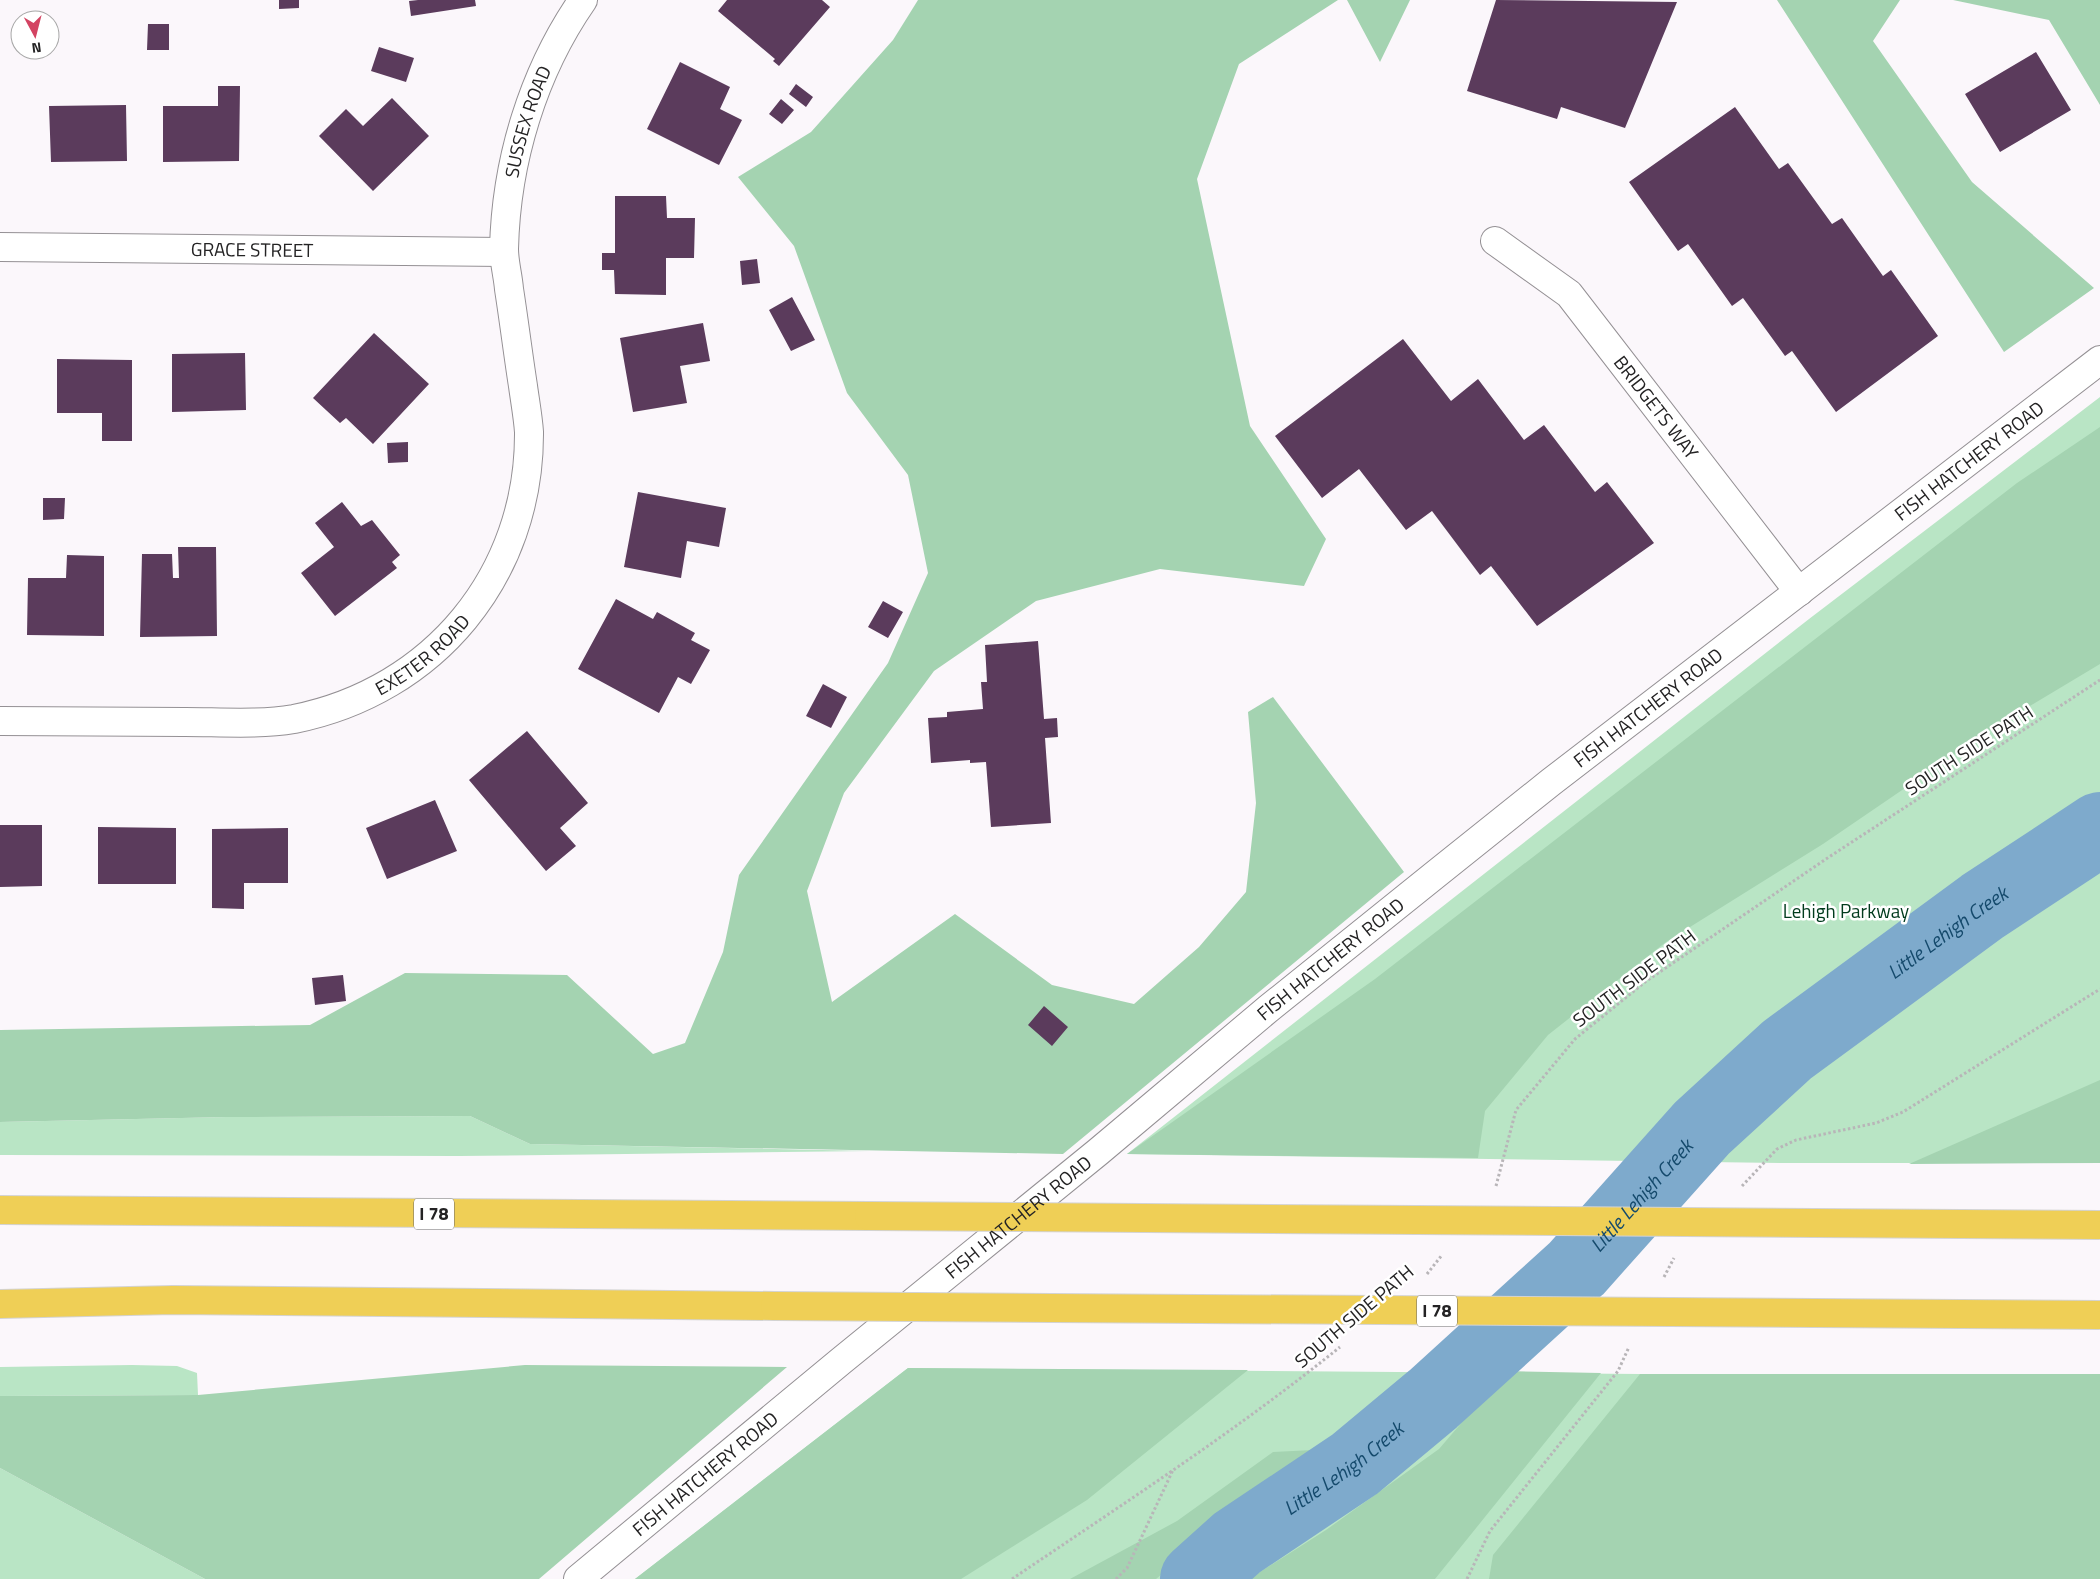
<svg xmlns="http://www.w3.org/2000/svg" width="2100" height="1579" viewBox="0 0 2100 1579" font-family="'Titillium Web',sans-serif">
<rect width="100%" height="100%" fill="#fbf7fb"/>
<path fill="#b9e5c5" d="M2100,397V1163H1782L1127,1154L1809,619Z
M470,1116L530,1144L870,1151L459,1156L0,1155V1122L227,1117Z
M132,1365L177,1366L197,1373L198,1395L0,1396V1367Z
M908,1368L1640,1374H2100V1579H635Z
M0,1468L205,1579H0Z"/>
<path fill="#a4d3b1" d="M918,0H1338L1239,64L1197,179L1250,426L1326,539L1304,586L1160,569L1036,601L934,671L844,793L807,891L832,1002L955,914L1052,985L1134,1004L1199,947L1246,892L1256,803L1248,712L1273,697L1404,872L1063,1154L530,1144L470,1116L227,1117L0,1122V1030L310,1025L405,973L567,975L653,1054L685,1043L723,952L739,875L888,663L928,573L908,475L847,393L794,246L738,177L811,132L893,40Z
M1347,0H1410L1380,62Z
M1777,0H1900L1873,41L1972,182L2094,288L2004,352Z
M1953,0H2100V105L2049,20Z
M2100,427V664L1993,728L1823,844L1666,942L1548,1035L1485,1111L1478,1158L1127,1154L1375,979L2017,483Z
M2100,1080V1163L1909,1164Z
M525,1365L787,1367L539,1579H205L0,1468V1396L198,1395Z
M908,1368L1248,1370L1087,1500L961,1579H635Z
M1506,1371L1601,1373L1435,1579H1249L1326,1530L1439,1449Z
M1640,1374H2100V1579H1489L1493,1555Z
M1313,1450L1156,1579H1070L1177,1521L1273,1452Z"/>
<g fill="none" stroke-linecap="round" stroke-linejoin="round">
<path stroke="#7eaacc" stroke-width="74" id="s1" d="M1197,1579L1237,1543L1355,1464L1433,1399L1577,1268L1702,1128L1787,1050L1983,906L2100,829"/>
</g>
<path fill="#5b3b5c" d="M279,0H299V8L279,9Z
M418,0H475L476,6L411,16L409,1Z
M727,0H822L830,7L779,66L773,61L775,59L718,11Z
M1496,0L1677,2L1625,128L1561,107L1557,119L1467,91Z
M148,24H169V50H147Z
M379,47L414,58L406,82L371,71Z
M2036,52L2071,110L2000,152L1965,94Z
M680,62L730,87L720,109L742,120L719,165L647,129Z
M796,84L813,97L806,107L789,94Z
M218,86H240L239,161L163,162V106H218Z
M392,98L429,136L373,191L319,136L346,109L363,126Z
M781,99L794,110L782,124L769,114Z
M126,105L127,161L51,162L49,106Z
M1735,107L1779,169L1788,163L1832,224L1842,218L1883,276L1891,270L1938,336L1836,412L1792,351L1785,356L1743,298L1732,306L1688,244L1678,251L1629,182Z
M615,196H666L667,218H695L694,258H666V295L615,294L614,270H602V253H615Z
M757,259L760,283L742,285L740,261Z
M792,297L815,340L791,351L769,310Z
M703,323L710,361L680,366L687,403L633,412L620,338Z
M374,333L429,384L373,444L346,418L340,423L313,398Z
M1403,339L1451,401L1478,379L1524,440L1544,425L1595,492L1607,482L1654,543L1537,626L1491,566L1480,575L1432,511L1406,530L1359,469L1322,498L1275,436Z
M245,353L246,410L172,412V354Z
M57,359L132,360V441H102V413H57Z
M408,442V462L388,463L387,443Z
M638,492L726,508L719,547L687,541L681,578L624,567Z
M43,498H65L64,519L43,520Z
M342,502L361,526L372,520L400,555L392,562L397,568L335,616L301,573L334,547L315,523Z
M178,547H216L217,636L140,637L142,554H172L173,578H179Z
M67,555L104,556V636L27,635L28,578H66Z
M616,599L653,619L657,612L695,633L691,640L710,650L691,684L678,677L659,713L578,669Z
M883,601L903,612L888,638L868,627Z
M1038,641L1044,719L1057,718L1058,737L1045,738L1051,823L991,827L986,762L970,763V760L931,763L928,718L947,717V712L983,709L981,682H987L985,645Z
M823,684L847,697L831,728L806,716Z
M527,731L588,803L560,828L576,846L546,871L469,780Z
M435,800L457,851L387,879L366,828Z
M0,825H42V886L0,887Z
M98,827L176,828V884H98Z
M288,828V883H244V909L212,908V829Z
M343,975L346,1001L315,1005L312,978Z
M1044,1006L1068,1027L1052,1046L1028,1025Z"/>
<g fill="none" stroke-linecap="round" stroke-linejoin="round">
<g stroke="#949094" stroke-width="30">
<g id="minor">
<path id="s2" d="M1495,241L1569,294L1799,592"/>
<path id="s3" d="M0,247L504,252"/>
<path id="s4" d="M0,721C62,721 123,722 185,722C220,722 259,725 294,719C434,691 530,575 529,432C528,417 525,401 523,386C518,354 514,321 509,289C508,276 504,262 504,249C506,161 533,72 583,0"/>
</g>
</g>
<g stroke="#949094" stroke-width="30">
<g id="tertiary">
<path id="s5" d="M578,1579L841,1361L1098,1152L1268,1009L1436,874L1551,782L2100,360"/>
</g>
</g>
<g stroke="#d3d3d3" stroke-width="30">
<path id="motorway" d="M0,1210L869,1216
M0,1304L173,1300L775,1306"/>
</g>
<path stroke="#b8b5b8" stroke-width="3" stroke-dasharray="2.5 2.5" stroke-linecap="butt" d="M1496,1186L1516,1110L1575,1039L1645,982L1829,857L2100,680
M1742,1186L1777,1149L1796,1140L1876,1123L1903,1112L2100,989
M1427,1274L1442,1255
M1664,1277L1674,1258
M1012,1579C1123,1504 1236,1431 1340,1347
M1116,1579L1127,1568L1173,1470
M1467,1579L1490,1531L1618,1371L1629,1347"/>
<use href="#minor" stroke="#fff" stroke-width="28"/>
<use href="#tertiary" stroke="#fff" stroke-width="28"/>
<use href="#motorway" stroke="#efcf56" stroke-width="28"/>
<g stroke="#d3d3d3" stroke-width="30" stroke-linecap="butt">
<path id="motorway-bridge" d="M869,1216L2100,1225
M775,1306L2100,1315"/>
</g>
<use href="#motorway-bridge" stroke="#efcf56" stroke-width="28"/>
</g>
<g text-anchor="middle" stroke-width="5" stroke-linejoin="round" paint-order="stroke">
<g fill="#fff" stroke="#666566" stroke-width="1">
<rect x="414" y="1198.5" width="40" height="31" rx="4"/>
<rect x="1417" y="1295.5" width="40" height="31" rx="4"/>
</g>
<g font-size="18" font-weight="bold" fill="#242324">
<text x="434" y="1220">I 78</text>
<text x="1437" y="1317">I 78</text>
</g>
<g font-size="19" fill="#242324" stroke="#fff">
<text dy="7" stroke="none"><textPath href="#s4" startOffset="1012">SUSSEX ROAD</textPath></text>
<text dy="7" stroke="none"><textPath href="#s3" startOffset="252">GRACE STREET</textPath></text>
<text dy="7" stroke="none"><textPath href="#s2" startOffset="234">BRIDGETS WAY</textPath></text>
<text dy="7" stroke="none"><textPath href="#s5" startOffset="1785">FISH HATCHERY ROAD</textPath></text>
<text dy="7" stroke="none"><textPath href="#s4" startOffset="440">EXETER ROAD</textPath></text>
<text dy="7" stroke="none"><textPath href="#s5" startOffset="1380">FISH HATCHERY ROAD</textPath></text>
<text transform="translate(1969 750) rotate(-33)" y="7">SOUTH SIDE PATH</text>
<text dy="7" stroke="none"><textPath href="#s5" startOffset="975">FISH HATCHERY ROAD</textPath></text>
<text transform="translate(1634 978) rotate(-37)" y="7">SOUTH SIDE PATH</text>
<text dy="7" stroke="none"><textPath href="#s5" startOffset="570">FISH HATCHERY ROAD</textPath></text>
<text transform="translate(1354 1316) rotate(-40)" y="7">SOUTH SIDE PATH</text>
<text dy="7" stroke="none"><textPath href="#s5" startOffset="165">FISH HATCHERY ROAD</textPath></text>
</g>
<g font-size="19" fill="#013b1d" stroke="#fff">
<text x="1846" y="918">Lehigh Parkway</text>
</g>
<g font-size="20" font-style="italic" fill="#154a6c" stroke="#fff">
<text dy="7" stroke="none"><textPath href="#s1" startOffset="994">Little Lehigh Creek</textPath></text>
<text dy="7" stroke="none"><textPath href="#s1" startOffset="589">Little Lehigh Creek</textPath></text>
<text dy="7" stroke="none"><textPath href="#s1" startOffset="184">Little Lehigh Creek</textPath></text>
</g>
</g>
<g transform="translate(35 35) rotate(173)"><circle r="24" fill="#ffffff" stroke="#a7a7a7"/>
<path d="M0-4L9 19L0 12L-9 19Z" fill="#d34362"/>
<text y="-8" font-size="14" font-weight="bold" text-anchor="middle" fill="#242324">N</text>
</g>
</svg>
